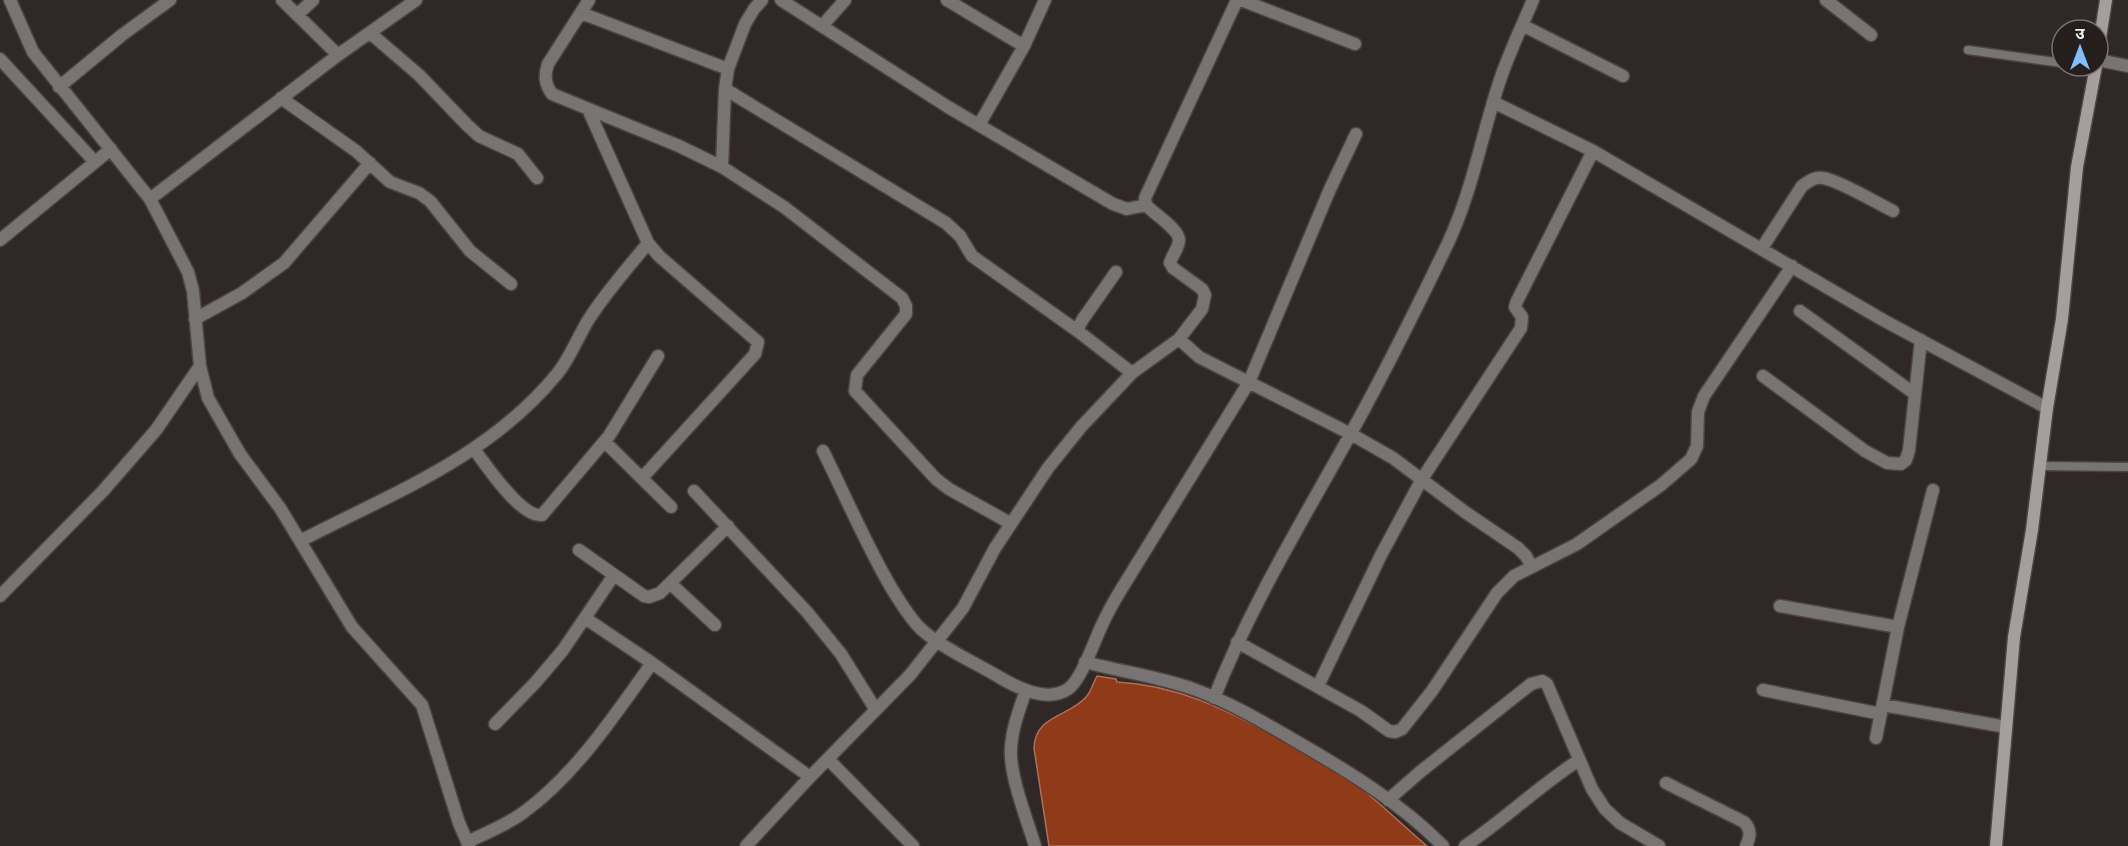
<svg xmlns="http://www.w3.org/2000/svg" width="2128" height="846" viewBox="0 0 2128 846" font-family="'Asap Condensed','Noto Sans Devanagari',sans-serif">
<rect width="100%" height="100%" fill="#2f2826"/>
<path fill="#8f3b1a" stroke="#ad7159" stroke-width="1.5" d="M1097,676L1116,679L1117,682C1178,685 1226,710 1279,738C1303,751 1329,764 1351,780C1377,800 1401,824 1427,846H1049L1034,748C1035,715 1069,717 1086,697C1091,692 1093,683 1097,676Z"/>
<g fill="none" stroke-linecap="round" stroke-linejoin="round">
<g stroke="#4a4442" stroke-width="11">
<path id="lane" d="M1968,50L2062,63
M2079,66L2095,68
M2040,466L2128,467"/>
</g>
<g stroke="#4a4442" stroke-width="15">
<path id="street" d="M10,0L33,52L150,199L188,272L193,291L200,366L208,398L240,454L280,508L352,627L422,705L459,823L469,846
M282,0L338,55
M589,0L548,64C544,76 545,84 552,94L679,146L722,167L784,207L902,298L906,306V314L857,375L855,391L936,479L949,489L1010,523
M781,0L948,107L1113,204L1127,209L1146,205
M947,0L1024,46
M1241,0L1355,44
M1826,0L1871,35
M581,13L728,69
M297,15L313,0
M1522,25L1623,76
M822,26L845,0
M370,33L419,75L467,125L479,136L518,154L537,178
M0,59L95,162
M2098,60L2128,66
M59,87L122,35L170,0
M725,89L946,223L960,236L972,256L1079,332
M281,98L356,151L390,182L419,193L430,201L470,251L511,284
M1493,102L1593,151L1883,320L2047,408
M588,109L648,243L659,256L758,342L755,354L642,478
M979,125L1024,46L1045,0
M722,167L725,89L728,69L745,24L754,9L762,0
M150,199L338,55L416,0
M0,240L111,149
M1762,248L1802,186C1809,181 1814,177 1823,178C1838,180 1877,203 1893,211
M1116,272L1083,319L1079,326V332L1132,373
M1800,311L1915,394
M195,319L242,293L284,263L370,163
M1179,339L1199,357L1351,434L1393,458L1465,512L1518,548L1526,556L1532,567
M1763,376L1865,451L1887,463L1901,464L1906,460L1909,450L1921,340
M605,442L671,507
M474,449C486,465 521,518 542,515L609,436L658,356
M823,451C846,497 866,545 892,589C901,603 909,618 922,630C944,649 974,662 999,677C1018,688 1047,703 1068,689C1082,679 1094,641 1102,625C1107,614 1113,603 1119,593L1249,382L1330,189L1356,134
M694,491L807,612L841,654L876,710
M300,541C393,493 489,457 557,374C571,357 578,336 589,319C606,292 628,268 648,243
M579,550L644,596L649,597L660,593L728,526
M670,583L715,625
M0,596L103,491L156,430L200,366
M1780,606L1898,627
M585,618L652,663L810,777
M1237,642L1361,711L1389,731L1395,732L1402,729L1432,691L1497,593L1514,576L1577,544L1661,485L1691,459L1697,446L1698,412L1704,396L1792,266
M1085,662C1122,672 1161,677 1196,690C1231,703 1263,722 1294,740C1346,770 1401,803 1443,846
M1318,686L1381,555L1422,479L1521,328L1522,317L1515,307L1517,301L1593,151
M1026,690C1020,708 1012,728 1011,748C1009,775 1027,819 1035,846
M1763,690L1881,714
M1214,698C1248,612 1295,533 1340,453C1379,384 1414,314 1448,243C1472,192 1482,134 1500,80C1509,53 1522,26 1533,0
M1883,705L2006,727
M495,724L535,683L563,650L614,575
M1876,738L1898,627L1933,490
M828,759L913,846
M1666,783L1744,822C1752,830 1750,837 1746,846
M1388,800L1420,772L1531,684L1542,681L1547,684L1592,789L1605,809L1620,823L1659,846
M467,842C486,833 507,825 524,812C575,775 615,715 652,663
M746,846L810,777L910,675L963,608L995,548L1048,468L1081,427L1132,373L1179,339L1202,309L1205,295L1202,289L1173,268L1170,263C1172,255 1179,248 1179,240C1179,229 1154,214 1146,205L1145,198L1237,0
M1465,846C1505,819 1539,786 1579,760"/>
</g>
<g stroke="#4a4442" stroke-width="15">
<path id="secondary" d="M2098,51L2106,0
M1996,846L2014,637L2032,530L2047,408L2062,319L2077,167L2096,66"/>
</g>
<use href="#lane" stroke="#787473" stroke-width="8"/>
<use href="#street" stroke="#787473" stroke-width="12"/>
<use href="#secondary" stroke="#a49e9c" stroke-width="12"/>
</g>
<g transform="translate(2080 48)"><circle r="28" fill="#251e1c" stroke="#77716f" stroke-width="1.5"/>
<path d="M0-4.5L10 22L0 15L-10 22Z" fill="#81bdfa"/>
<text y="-9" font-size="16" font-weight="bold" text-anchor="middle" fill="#f2eeec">उ</text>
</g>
</svg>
